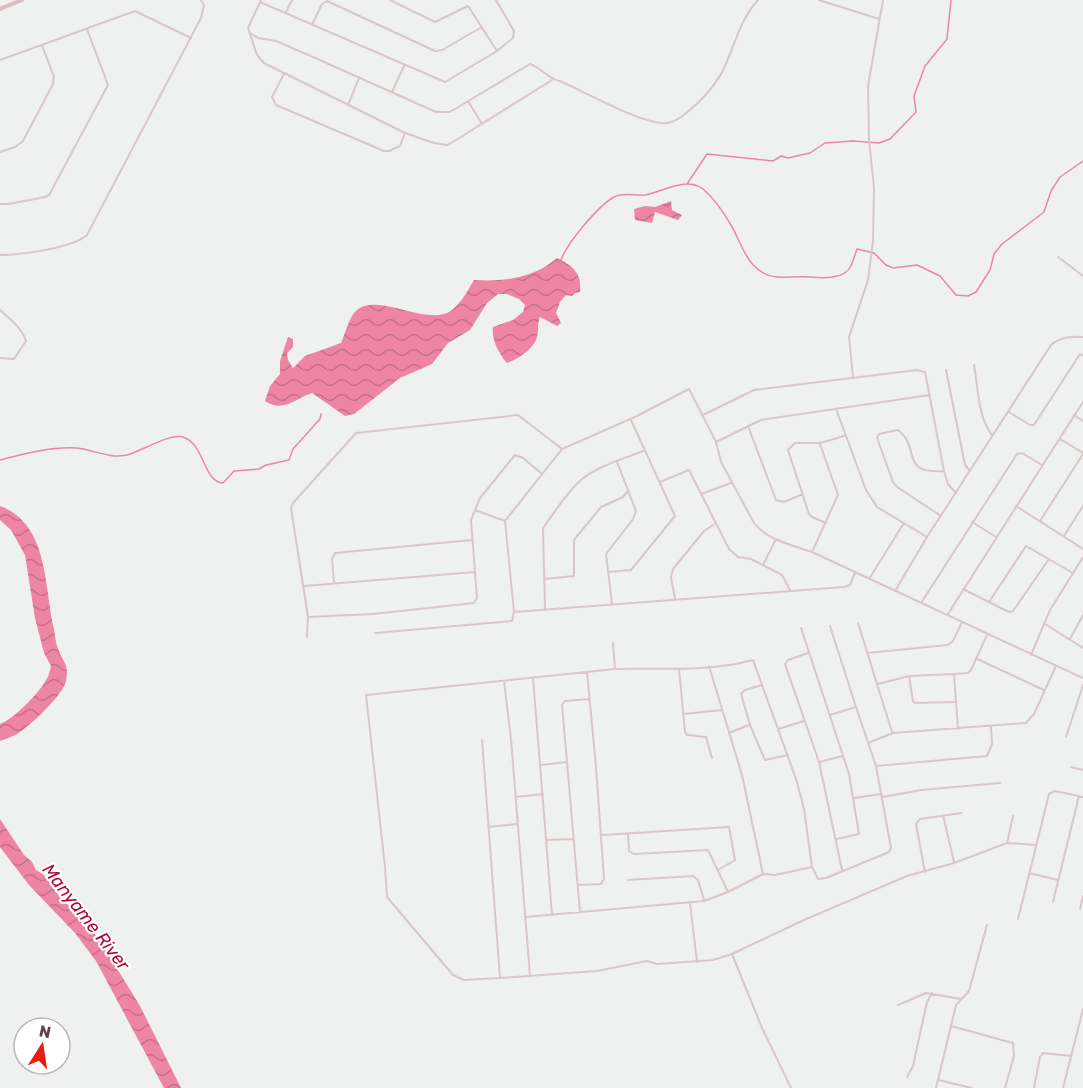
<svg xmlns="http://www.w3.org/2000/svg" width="1083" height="1088" viewBox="0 0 1083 1088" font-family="Rubik,sans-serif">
<defs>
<pattern id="water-waves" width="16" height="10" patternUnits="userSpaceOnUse" patternTransform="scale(1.5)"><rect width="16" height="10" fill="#ef85a5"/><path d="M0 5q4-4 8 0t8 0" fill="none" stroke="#c56f88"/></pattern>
</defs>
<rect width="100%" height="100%" fill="#eef1ef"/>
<path fill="url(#water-waves)" d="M671,201L672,210L682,215L678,220L655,212L652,223L635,220L634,209L645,206L655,207Z
M557,258C573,266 582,273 580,292L575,293L572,296L566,295L560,302L556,313L561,323L557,326L540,317C537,324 539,330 537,337C534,349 518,359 507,363C499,354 491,339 493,327L513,320L523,312L525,305L519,299L507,294H498L487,303L470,330L448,343L432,364L400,378L354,414L345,416L312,393C294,399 284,413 265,401L270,386L280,374V361L288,337L293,339V347L287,353L288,360L293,368L305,356L341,343C345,334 348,321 354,313C374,288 428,329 452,310C462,302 468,290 474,280C504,282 534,278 557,258Z
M0,506C49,524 44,587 54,629C55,636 56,645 59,651C64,664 69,664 66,681C63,695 30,726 17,734C12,737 5,739 0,741V724C14,719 39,693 46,680C49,676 50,670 51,666L44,653L35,618L25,555L11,530L0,520Z
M0,819L24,855L32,862L36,870L43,874L60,897L86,922L100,941L140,1006L181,1088H164L96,961L75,933L29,885L0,847Z"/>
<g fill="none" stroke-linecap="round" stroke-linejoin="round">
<path stroke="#ef85a5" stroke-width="1.5" d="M687,184L707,154L773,161L781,156L788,158L810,153L825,143L853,141L879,143L890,139L916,112L914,96L925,66L947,39L951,0
M561,260C567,243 598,206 614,197C624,192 635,196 645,195C663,192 686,176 703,189C714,198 724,213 731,225C743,246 748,274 777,277C787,278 798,276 809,277C822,278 844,280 851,266C853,261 855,255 857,249L874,253L886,265L893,268L917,265L940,276L956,295L968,296L976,292L990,270L994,254L1002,244L1044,212L1051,191L1060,177L1083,161
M0,460C23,454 54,446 77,448C94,450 110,459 127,455C142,451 170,433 183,437C205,444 203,482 223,483L234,471L259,469L266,465L289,460L293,449L320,419L321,414"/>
<path stroke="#d9c7c7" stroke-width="2" d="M261,0L248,28L257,55L264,63L405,133L434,143L448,145L552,80
M390,0L435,22L468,6L497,51
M819,0L879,19
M260,2L445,82L497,51L513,38L514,31L496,0
M286,12L292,0
M312,25L322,4L327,1L435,51L442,50L482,27
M250,33L258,38L276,41L313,57L436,112H450L530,64C542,68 548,79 560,81C583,91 645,126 667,123C680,121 688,111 698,103C709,92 719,80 725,66C735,44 741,18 758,0
M0,60L135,11L191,38
M284,74L272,97L276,105L384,151H389L400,146L405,133
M392,92L404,66
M468,101L482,124
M348,105L359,78
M0,152L15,147L23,141L53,84L54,77L42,45
M0,204H9L45,197L49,195L108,85L87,29
M0,255C20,255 73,248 87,235L201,18L204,5L201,0
M1058,257L1083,276
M0,310C10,319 22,328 26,341L14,359L0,358
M974,365C978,387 978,418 992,435
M946,370L965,465L970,471
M853,377L849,337L868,280L873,241L874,188L869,139L868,86L883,0
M836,409L866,490L877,507L927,537
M1009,412L1030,425H1034L1080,354L1083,356
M703,415L754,390L917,370L925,372L944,471L948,484L956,493
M1074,415L1083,421
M748,426L776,500L784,502L803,494
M1060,439L1083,453
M716,442L761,420L930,395
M660,482L689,470L729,549L738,557L751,559L782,575L790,590
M701,494L731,483
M1016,506L1083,549
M475,510L505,521
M941,516L897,487L893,482L877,438L879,434L898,430C922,448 898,474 944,471
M1040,521L1083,454
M972,522L996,537
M826,523L812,517L809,514L788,450L795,443H820L844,436
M1064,536L1083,506
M812,552L838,495L820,444
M763,565L776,539
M608,572L631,570L675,516L631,420
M544,579L574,576V540L601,507L623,497L628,491
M869,579L904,523
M334,582L332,559L335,553L472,540
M304,586L475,572
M963,589L1009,612L1013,611L1049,559
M895,591L927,537L1051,345C1059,337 1072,336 1083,337
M675,599L671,577L673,569L704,531L715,524
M989,602L1026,546L1073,573
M921,603L1017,454L1022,453L1042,465
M612,604L606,554L633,519L636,511L617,462
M545,609L543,528C555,512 566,493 581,480C599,465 624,459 645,450
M514,612L844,587L850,585L855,573
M948,614L1083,402
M308,617L291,508L293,503L356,433L518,415L562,449
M858,623L892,732
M1045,624L1083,648
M830,626L856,707
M801,628L849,774L859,834L837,839
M375,633L512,621L514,612L505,521L562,449L635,417L689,389L716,442L721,462L754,523C767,540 792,545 812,552L1083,678
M307,637L308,617L373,614L474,603L477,598L471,520L480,498L515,455L523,458L541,473
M1070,639L1083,615
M613,643L615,669L366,695L385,867L387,897L453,975L464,980L500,978L597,971L647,961L657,964L713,960L732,954L804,920L907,876L954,863L1007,843L1036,845
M808,653L788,660L785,664L819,762L842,870
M867,653L948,645L953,641L962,622
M1031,655L1050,610L1083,557
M977,659L1044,690
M709,666L742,775L763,874
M615,669C660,668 709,672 753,660L796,779L804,809L812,867L818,879L826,878L889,852L891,848L876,766L856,707L830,715
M679,669L685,732L687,735L706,737L712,758
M954,674L968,673L971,670L987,635
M909,676L913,701L915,703L955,702
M533,678L552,914
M504,681L511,739L530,976
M878,684L909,676L954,674L958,729
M762,685L745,690L741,694L750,725L765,760L788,755
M683,714L722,710
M778,729L804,721
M729,733L749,725
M1066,737L1083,685
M482,740L500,978
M868,743L893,733L1026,723L1034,714L1056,666
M819,762L843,756
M541,765L567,762
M876,766L987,756L992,744L991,726
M1071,767L1083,770
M516,797L543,794
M883,797L921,790L1000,783
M854,798L881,794
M943,815L954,862
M488,827L517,824
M603,835L729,827L735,860L718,870
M628,835L629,851L634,854L708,850L728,892
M546,840L573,839
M1007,843L1013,816
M925,872L916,824L920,819L962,813
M1029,873L1058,880
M628,880L693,876L698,880L704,900
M578,885L601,884L604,879L596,767L587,672
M1053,902L1079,796
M690,903L697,962
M1080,909L1083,896
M580,912L562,705L565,701L589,699
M525,917L704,901L728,892L763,874L775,875L812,867
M1018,919L1049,794L1055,791L1083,797
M732,954L762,1028L791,1088
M898,1005L926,993L961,999
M951,1026L1013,1043L1014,1056L1005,1088
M907,1077L913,1066L927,1002L932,993
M938,1080L972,1088
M936,1088L956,1005L969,991L987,925
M1034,1088L1040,1057L1043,1053L1071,1056
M1063,1088L1083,1009"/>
<path stroke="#d8c0bf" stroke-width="4" d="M0,9L22,0"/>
</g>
<g text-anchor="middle" stroke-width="4.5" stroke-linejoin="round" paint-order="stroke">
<g font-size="18" font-style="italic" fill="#ae0739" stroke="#fff">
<text transform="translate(86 917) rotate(52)" y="6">Manyame River</text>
</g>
</g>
<g transform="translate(42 1046) rotate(12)"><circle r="28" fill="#ffffff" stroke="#beb5b5" stroke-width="1.5"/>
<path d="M0-4.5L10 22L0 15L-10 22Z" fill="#e71d12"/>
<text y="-9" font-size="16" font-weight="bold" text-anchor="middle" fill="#5c4546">N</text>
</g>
</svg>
